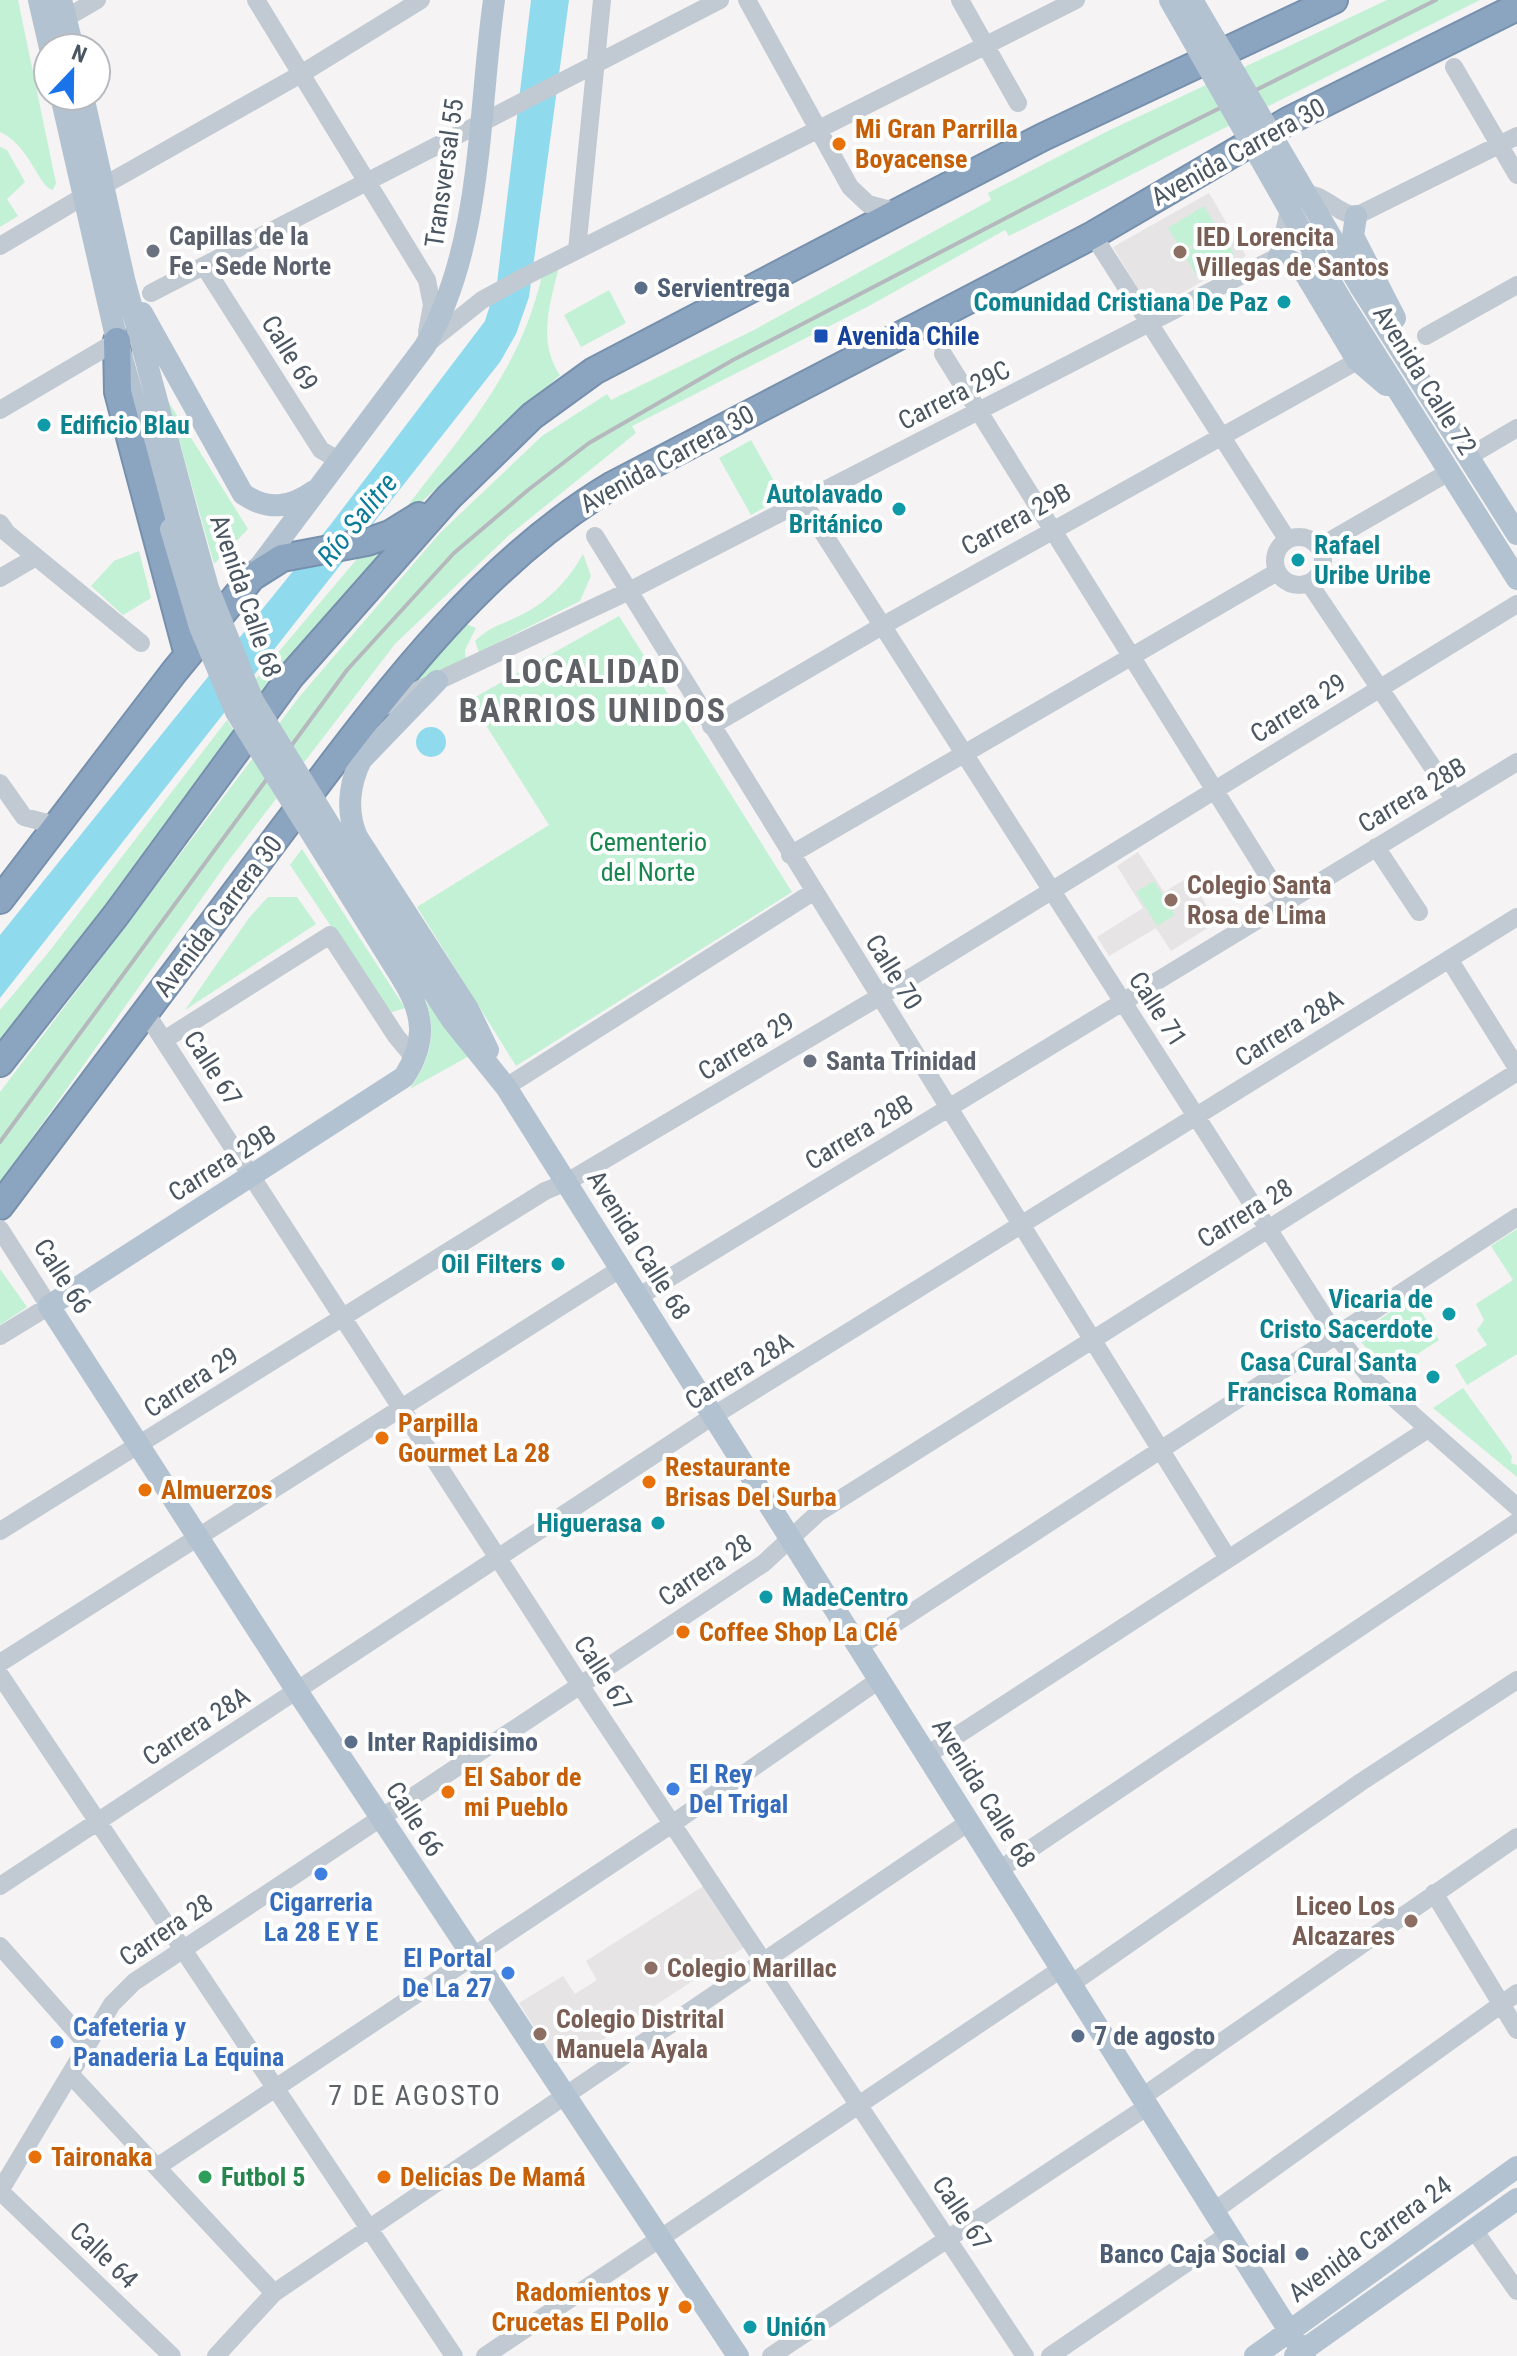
<svg xmlns="http://www.w3.org/2000/svg" width="1517" height="2356" viewBox="0 0 1517 2356" font-family="'Roboto Condensed',sans-serif">
<rect width="100%" height="100%" fill="#f5f3f3"/>
<path fill="#e6e4e5" d="M1209,193L1246,256L1151,311L1113,247Z
M1138,852L1164,892L1189,877L1217,922L1171,951L1156,928L1109,956L1097,937L1143,908L1117,866Z
M705,1885L746,1946L567,2063L556,2062L519,2003L563,1976L575,1994L597,1980L586,1961Z"/>
<path fill="#c3f1d5" d="M0,0H18L56,183L53,190C38,187 30,145 0,132Z
M1387,0H1480L1009,236L1005,230L867,307L632,426L636,433L508,536L395,644L226,864L0,1183V1092L300,696L440,533L542,436L607,394L611,400L754,330L991,200L988,193L1108,131Z
M0,147L7,150L25,182L7,199L18,216L0,227Z
M1204,206L1218,230L1182,251L1168,228Z
M1219,231L1234,254L1197,276L1183,253Z
M559,267C550,303 537,342 560,375L403,519L400,516C460,436 518,377 542,276Z
M609,290L626,323L581,347L564,315Z
M168,401L248,529L214,564Z
M751,440L783,497L751,515L719,458Z
M387,546L262,695L254,681L362,553Z
M139,551L151,598L123,615L91,586L114,561Z
M583,554L591,576L580,601L479,652L475,641C490,626 501,625 519,616C547,603 568,581 583,554Z
M619,616L792,892L516,1066L417,907L549,825L470,700Z
M466,624L476,628L465,650L466,662L407,688Z
M227,720L235,733L92,928L0,1044V1010L48,953Z
M302,849L405,1008L389,1013L290,865Z
M1154,881L1175,915L1157,926L1136,892Z
M268,897H297L316,924L185,1010L249,918Z
M426,1001L469,1056L410,1089C430,1058 437,1037 426,1001Z
M1517,1229V1354L1467,1385L1455,1365L1487,1345L1477,1330L1484,1320L1476,1304L1513,1280L1491,1246Z
M0,1269L27,1307L0,1325Z
M1412,1297L1439,1340L1388,1373L1356,1336Z
M1463,1388L1512,1456L1511,1463L1517,1465V1477L1433,1408Z"/>
<path fill="#90daee" d="M531,0H569L529,297L516,334L500,362L0,998V935L331,524L485,321L497,283Z
M416 742a15 15 0 1 1 30 0a15 15 0 1 1-30 0Z"/>
<g fill="none" stroke-linecap="round" stroke-linejoin="round">
<g stroke="#7690ad" stroke-width="30">
<path id="highway" d="M117,341L118,392L188,655
M0,900L174,672L252,577L282,558L367,542L390,534L419,516
M0,1063L116,915L291,676L449,497L532,416L594,371L898,212L1043,137L1334,0
M0,1206C94,1082 186,957 280,833C376,707 474,568 613,485L1093,235L1288,121L1517,7"/>
</g>
<path stroke="#c1cad2" stroke-width="18" d="M256,0L427,280L432,305L427,332
M747,0L850,187L868,204L898,212
M960,0L1018,103
M66,18L97,0
M1454,67L1517,175
M103,186L301,74L421,0
M1093,235L1287,539
M0,246L84,196
M577,250L602,0
M204,266L321,450L340,461
M151,293L720,0
M1426,336L1517,285
M427,344L482,300L526,276L1076,0
M943,354L1285,903
M0,410L117,341
M1468,457L1517,428
M802,500L1336,1335L1370,1377L1517,1507
M0,523L7,533L141,643
M595,536L1227,1557
M1275 561a24 24 0 1 1 48 0a24 24 0 1 1-48 0Z
M1319,547L1449,472
M0,578L36,557
M1309,583L1454,799
M378,709L627,592L1279,256L1290,205L1302,194C1324,192 1335,213 1356,216L1517,136
M711,726L882,626L1350,365
M0,783L24,817L59,826
M1376,847L1419,912
M790,855L1277,572
M1449,959L1517,1068
M146,1013L580,1685L1025,2356
M164,1040L330,935L396,1036L415,1059
M506,1087L813,892
M0,1229L49,1306L0,1336
M638,1297L1517,762
M0,1531L545,1191L567,1182L879,997L1517,604
M859,1647L1517,1217
M0,1663L620,1269
M0,1675L454,2356
M927,1755L1428,1429
M999,1870L1517,1522
M0,1886L713,1416L1517,917
M1434,1893L1517,2030
M0,1946L87,2044
M1071,1984L1361,1782L1517,1680
M70,2074L274,2293
M1142,2097L1517,1837
M157,2167L672,1824L879,1680
M0,2191L112,2004L134,1982L764,1563L818,1513L1517,1072
M0,2191L172,2356
M1214,2211L1517,1993
M1474,2230L1517,2291
M216,2356L274,2293L969,1822
M485,2356L1061,1969
M771,2356L1148,2106
M1050,2356L1229,2234"/>
<path stroke="#b3c2d1" stroke-width="22" d="M39,0L50,48
M61,0L73,48
M61,96L117,341L171,529
M83,96L124,279L190,523
M1356,216L1353,236L1395,318
M1279,256L1300,265L1357,360L1386,385
M1360,286L1517,534
M1341,300L1517,579
M142,313L243,494C268,511 290,508 314,491
M257,570L425,346C483,244 478,114 494,0
M437,681L361,760C349,784 346,812 357,837L468,1009L488,1050
M419,970L452,1020L506,1087L1305,2356
M403,980C424,1014 427,1042 404,1077L49,1306L297,1691L738,2356
M1255,2356L1517,2167
M1295,2356L1517,2199"/>
<use href="#highway" stroke="#8ba5c1" stroke-width="26"/>
<path stroke="#b5b8bd" stroke-width="4" d="M0,1142L347,670L454,553L528,490L589,443L733,360L1156,140L1436,0"/>
<path stroke="#b3c2d1" stroke-width="22" d="M1170,0L1341,300
M1192,0L1360,286
M190,523L208,588L253,701L419,970
M171,529L200,627L236,712L403,980"/>
</g>
<g fill="#e8710a" stroke="#fff" stroke-width="3">
<circle cx="839" cy="144" r="8"/>
<circle cx="382" cy="1438" r="8"/>
<circle cx="649" cy="1482" r="8"/>
<circle cx="145" cy="1490" r="8"/>
<circle cx="683" cy="1632" r="8"/>
<circle cx="448" cy="1792" r="8"/>
<circle cx="35" cy="2157" r="8"/>
<circle cx="384" cy="2177" r="8"/>
<circle cx="685" cy="2307" r="8"/>
</g>
<g fill="#6b7280" stroke="#fff" stroke-width="3">
<circle cx="153" cy="251" r="8"/>
<circle cx="810" cy="1061" r="8"/>
</g>
<g fill="#8d6e63" stroke="#fff" stroke-width="3">
<circle cx="1180" cy="252" r="8"/>
<circle cx="1171" cy="900" r="8"/>
<circle cx="1411" cy="1921" r="8"/>
<circle cx="651" cy="1968" r="8"/>
<circle cx="540" cy="2034" r="8"/>
</g>
<g fill="#5c6f8a" stroke="#fff" stroke-width="3">
<circle cx="641" cy="288" r="8"/>
<circle cx="351" cy="1742" r="8"/>
<circle cx="1078" cy="2036" r="8"/>
<circle cx="1302" cy="2254" r="8"/>
</g>
<g fill="#0f9aa8" stroke="#fff" stroke-width="3">
<circle cx="1284" cy="302" r="8"/>
<circle cx="44" cy="425" r="8"/>
<circle cx="899" cy="509" r="8"/>
<circle cx="1298" cy="560" r="8"/>
<circle cx="558" cy="1264" r="8"/>
<circle cx="1449" cy="1314" r="8"/>
<circle cx="1433" cy="1377" r="8"/>
<circle cx="658" cy="1523" r="8"/>
<circle cx="766" cy="1597" r="8"/>
<circle cx="750" cy="2327" r="8"/>
</g>
<rect fill="#1a4fb4" stroke="#fff" stroke-width="3" x="813" y="328" width="16" height="16" rx="4"/>
<g fill="#3f7fe0" stroke="#fff" stroke-width="3">
<circle cx="673" cy="1789" r="8"/>
<circle cx="321" cy="1874" r="8"/>
<circle cx="508" cy="1973" r="8"/>
<circle cx="57" cy="2042" r="8"/>
</g>
<circle fill="#2e9e5b" stroke="#fff" stroke-width="3" cx="205" cy="2177" r="8"/>
<g text-anchor="middle" stroke-width="8" stroke-linejoin="round" paint-order="stroke">
<g font-size="26" font-weight="bold" fill="#c56008" stroke="#fff" text-anchor="start">
<text x="855" y="138">Mi Gran Parrilla<tspan x="855" dy="30">Boyacense</tspan></text>
<text x="398" y="1432">Parpilla<tspan x="398" dy="30">Gourmet La 28</tspan></text>
<text x="665" y="1476">Restaurante<tspan x="665" dy="30">Brisas Del Surba</tspan></text>
<text x="161" y="1499">Almuerzos</text>
<text x="699" y="1641">Coffee Shop La Clé</text>
<text x="464" y="1786">El Sabor de<tspan x="464" dy="30">mi Pueblo</tspan></text>
<text x="51" y="2166">Taironaka</text>
<text x="400" y="2186">Delicias De Mamá</text>
<text x="669" y="2301" text-anchor="end">Radomientos y<tspan x="669" dy="30">Crucetas El Pollo</tspan></text>
</g>
<g font-size="26" fill="#4a5661" stroke="#fff">
<text transform="translate(1238 152) rotate(-29)" y="9">Avenida Carrera 30</text>
<text transform="translate(444 173) rotate(-82)" y="9">Transversal 55</text>
<text transform="translate(290 353) rotate(58)" y="9">Calle 69</text>
<text transform="translate(1425 380) rotate(58)" y="9">Avenida Calle 72</text>
<text transform="translate(954 395) rotate(-27)" y="9">Carrera 29C</text>
<text transform="translate(667 459) rotate(-29)" y="9">Avenida Carrera 30</text>
<text transform="translate(1016 519) rotate(-29)" y="9">Carrera 29B</text>
<text transform="translate(246 596) rotate(71)" y="9">Avenida Calle 68</text>
<text transform="translate(1298 708) rotate(-32)" y="9">Carrera 29</text>
<text transform="translate(1412 795) rotate(-31)" y="9">Carrera 28B</text>
<text transform="translate(218 916) rotate(-53)" y="9">Avenida Carrera 30</text>
<text transform="translate(894 972) rotate(58)" y="9">Calle 70</text>
<text transform="translate(1158 1009) rotate(57)" y="9">Calle 71</text>
<text transform="translate(1289 1028) rotate(-32)" y="9">Carrera 28A</text>
<text transform="translate(746 1046) rotate(-31)" y="9">Carrera 29</text>
<text transform="translate(213 1068) rotate(57)" y="9">Calle 67</text>
<text transform="translate(859 1132) rotate(-31)" y="9">Carrera 28B</text>
<text transform="translate(222 1163) rotate(-32)" y="9">Carrera 29B</text>
<text transform="translate(1245 1213) rotate(-32)" y="9">Carrera 28</text>
<text transform="translate(639 1245) rotate(58)" y="9">Avenida Calle 68</text>
<text transform="translate(63 1276) rotate(57)" y="9">Calle 66</text>
<text transform="translate(739 1371) rotate(-32)" y="9">Carrera 28A</text>
<text transform="translate(191 1382) rotate(-33)" y="9">Carrera 29</text>
<text transform="translate(705 1570) rotate(-34)" y="9">Carrera 28</text>
<text transform="translate(603 1673) rotate(57)" y="9">Calle 67</text>
<text transform="translate(196 1726) rotate(-33)" y="9">Carrera 28A</text>
<text transform="translate(984 1793) rotate(58)" y="9">Avenida Calle 68</text>
<text transform="translate(415 1819) rotate(57)" y="9">Calle 66</text>
<text transform="translate(166 1930) rotate(-34)" y="9">Carrera 28</text>
<text transform="translate(962 2213) rotate(56)" y="9">Calle 67</text>
<text transform="translate(1370 2239) rotate(-36)" y="9">Avenida Carrera 24</text>
<text transform="translate(104 2255) rotate(44)" y="9">Calle 64</text>
</g>
<g font-size="26" font-weight="bold" fill="#5b616d" stroke="#fff" text-anchor="start">
<text x="169" y="245">Capillas de la<tspan x="169" dy="30">Fe - Sede Norte</tspan></text>
<text x="826" y="1070">Santa Trinidad</text>
</g>
<g font-size="26" font-weight="bold" fill="#785e54" stroke="#fff" text-anchor="start">
<text x="1196" y="246">IED Lorencita<tspan x="1196" dy="30">Villegas de Santos</tspan></text>
<text x="1187" y="894">Colegio Santa<tspan x="1187" dy="30">Rosa de Lima</tspan></text>
<text x="1395" y="1915" text-anchor="end">Liceo Los<tspan x="1395" dy="30">Alcazares</tspan></text>
<text x="667" y="1977">Colegio Marillac</text>
<text x="556" y="2028">Colegio Distrital<tspan x="556" dy="30">Manuela Ayala</tspan></text>
</g>
<g font-size="26" font-weight="bold" fill="#4e5e75" stroke="#fff" text-anchor="start">
<text x="657" y="297">Servientrega</text>
<text x="367" y="1751">Inter Rapidisimo</text>
<text x="1094" y="2045">7 de agosto</text>
<text x="1286" y="2263" text-anchor="end">Banco Caja Social</text>
</g>
<g font-size="26" font-weight="bold" fill="#0d838f" stroke="#fff" text-anchor="end">
<text x="1268" y="311">Comunidad Cristiana De Paz</text>
<text x="60" y="434" text-anchor="start">Edificio Blau</text>
<text x="883" y="503">Autolavado<tspan x="883" dy="30">Británico</tspan></text>
<text x="1314" y="554" text-anchor="start">Rafael<tspan x="1314" dy="30">Uribe Uribe</tspan></text>
<text x="542" y="1273">Oil Filters</text>
<text x="1433" y="1308">Vicaria de<tspan x="1433" dy="30">Cristo Sacerdote</tspan></text>
<text x="1417" y="1371">Casa Cural Santa<tspan x="1417" dy="30">Francisca Romana</tspan></text>
<text x="642" y="1532">Higuerasa</text>
<text x="782" y="1606" text-anchor="start">MadeCentro</text>
<text x="766" y="2336" text-anchor="start">Unión</text>
</g>
<g font-size="26" font-weight="bold" fill="#164399" stroke="#fff" text-anchor="start">
<text x="837" y="345">Avenida Chile</text>
</g>
<g font-size="26" fill="#17864f" stroke="#fff">
<text x="648" y="851">Cementerio<tspan x="648" dy="30">del Norte</tspan></text>
</g>
<g font-size="26" font-weight="bold" fill="#366cbe" stroke="#fff" text-anchor="start">
<text x="689" y="1783">El Rey<tspan x="689" dy="30">Del Trigal</tspan></text>
<text x="321" y="1911" text-anchor="middle">Cigarreria<tspan x="321" dy="30">La 28 E Y E</tspan></text>
<text x="492" y="1967" text-anchor="end">El Portal<tspan x="492" dy="30">De La 27</tspan></text>
<text x="73" y="2036">Cafeteria y<tspan x="73" dy="30">Panaderia La Equina</tspan></text>
</g>
<g font-size="26" font-weight="bold" fill="#27864d" stroke="#fff" text-anchor="start">
<text x="221" y="2186">Futbol 5</text>
</g>
<g font-size="28" font-style="italic" fill="#0c7c9b" stroke="#fff">
<text transform="translate(357 519) rotate(-51)" y="10">Río Salitre</text>
</g>
<g font-size="28" letter-spacing="2" fill="#5f6368" stroke="#fff">
<text x="415" y="2105">7 DE AGOSTO</text>
</g>
<g font-size="34" font-weight="bold" letter-spacing="2" fill="#5f6368" stroke="#fff">
<text x="593" y="683">LOCALIDAD<tspan x="593" dy="39">BARRIOS UNIDOS</tspan></text>
</g>
</g>
<g transform="translate(72 72) rotate(22)"><circle r="38" fill="#ffffff" stroke="#b7bbc0" stroke-width="2"/>
<path d="M0-6L14 30L0 20L-14 30Z" fill="#1a73e8"/>
<text y="-12" font-size="22" font-weight="bold" text-anchor="middle" fill="#4a5661">N</text>
</g>
</svg>
